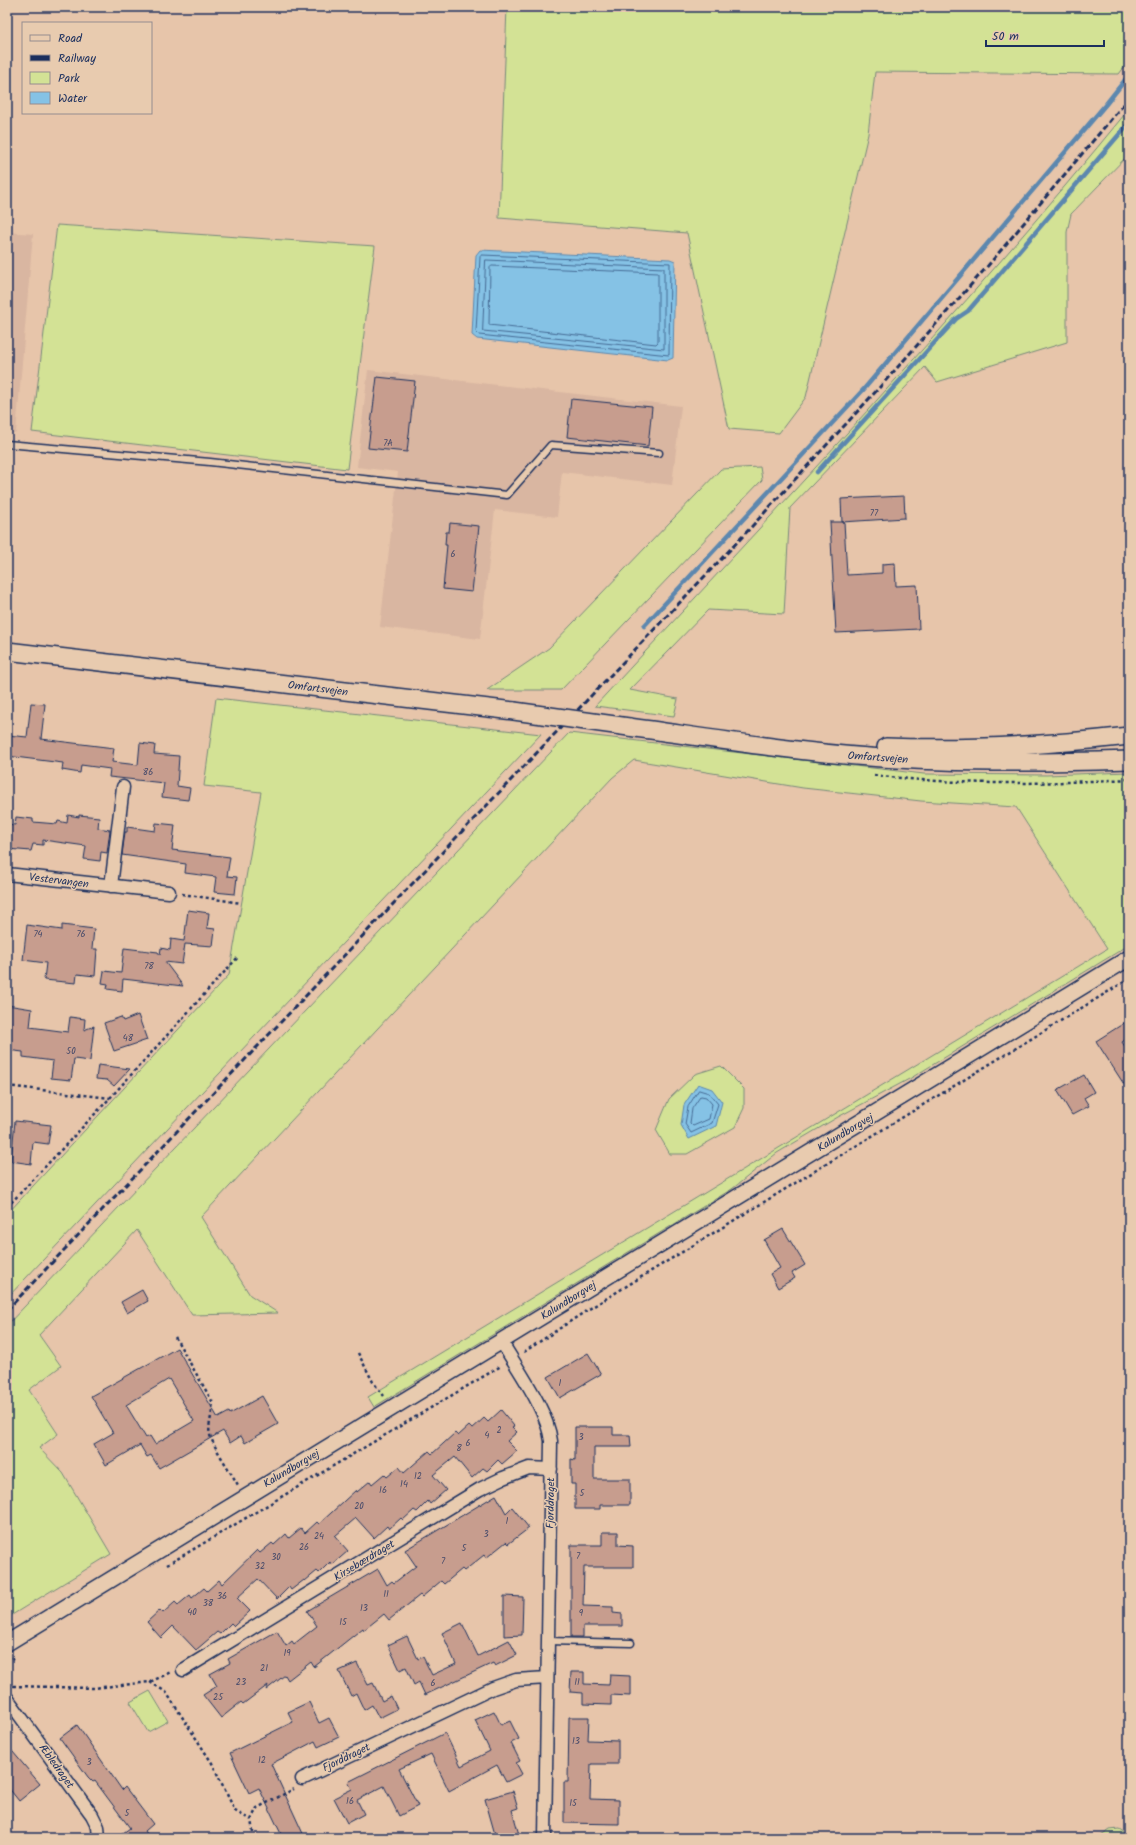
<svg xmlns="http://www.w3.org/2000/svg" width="1136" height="1845" viewBox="0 0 1136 1845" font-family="Kalam,sans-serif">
<rect width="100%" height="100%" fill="#e7c5aa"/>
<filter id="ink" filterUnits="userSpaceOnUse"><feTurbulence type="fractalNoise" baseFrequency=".025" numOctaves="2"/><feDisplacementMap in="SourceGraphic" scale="8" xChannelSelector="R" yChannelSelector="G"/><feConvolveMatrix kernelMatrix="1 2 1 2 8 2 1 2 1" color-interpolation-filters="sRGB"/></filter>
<g filter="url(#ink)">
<path fill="#d9b6a1" d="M7,232L33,234L16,433L7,432Z
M368,370L681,406L672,485L562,472L557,517L495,510L480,639L380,627L398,472L357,467Z"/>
<path fill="#d3e295" stroke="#77887a" d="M507,7H1129V61L1119,74L875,72L868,134L806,397L779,433L729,429L687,233L499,218Z
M1129,109V154L1071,214L1067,232V342L937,382L925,367L790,508L784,614L708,610L630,690L678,699L674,716L595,706C776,510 960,316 1129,109Z
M57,225L375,246L347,469L32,432Z
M760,467L762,480L561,690H487L549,648L721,469Z
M216,698L541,734L7,1298V1214L229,975L261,792L204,786Z
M569,733L924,774L1046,775L1129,772V945L911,1078L838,1117L777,1153L732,1189L374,1407L368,1397L1107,949L1016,807L921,801L803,788L634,760L612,778L201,1217L250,1295L278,1313L192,1315L137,1230L39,1335L61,1366L29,1390L58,1434L39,1448L63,1473L111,1554L7,1618V1325Z
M721,1066L744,1089V1108L735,1127L687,1154H670L656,1130L669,1099L695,1074Z
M150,1691L168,1721L148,1732L130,1702Z
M1119,1829L1129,1835V1838H1098L1110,1830Z"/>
<path fill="#85c2e5" stroke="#5b87af" d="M480,250L670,259L675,261L673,358L668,360L477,339L472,335L476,255Z
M698,1084L712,1089L722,1102L716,1126L689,1139L681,1125L684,1105Z"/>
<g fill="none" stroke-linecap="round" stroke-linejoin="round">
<path stroke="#456a94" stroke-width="1" d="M482,255L670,263L669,355L479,335L476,332L480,257Z
M486,260L664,268V349L483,331Z
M492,266L658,273V342L656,344L489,325L490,268Z
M699,1090L709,1093L718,1104L712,1123L691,1133L685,1124L688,1107Z
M701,1096L706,1097L712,1104L709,1119L693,1126L690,1123L692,1109Z"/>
<path stroke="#5b87af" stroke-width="4.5" d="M817,472L956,319L968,311L1129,123
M644,626L864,389L1106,104L1129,75"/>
</g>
<path fill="#c79d8e" stroke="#1b2f5e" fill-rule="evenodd" d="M377,377L415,381L407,452L368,448Z
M571,399L652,407L648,446L567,437Z
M904,496L905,518L842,522L841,499Z
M830,522H844L847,575L882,573V564L895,563L896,586L917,585L919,629L836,633Z
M450,523L479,526L472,592L443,589L447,545H445L446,532H449Z
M31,703L45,704L41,739L114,748L112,762L138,765L140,743L155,745L154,754L179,756L177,786L190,788L188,800L162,797L164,783L109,777L110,769L81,765L80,773L62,770L63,763L7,756V735L27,737Z
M68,815L79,817V815L99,817L98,828L110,830L107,853L101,852L100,861L84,859L86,846L43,840V845L33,844L31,851L7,849V824L15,825L16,817L33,819V822L57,824L58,821L67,823Z
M156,823L175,825L172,850L230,857L227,876L237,877L235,894L214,892L216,877L185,873L186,864L122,855L125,832H127V827L155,831Z
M188,910L209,913L207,928L215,929L213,946L185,944L182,964L165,962L183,986L123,979L122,991L107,989L108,984L102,983L104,971L121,973L124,948L158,952L160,955L161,948L170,950L171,939L184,941Z
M27,925L62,930V925L94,929L92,949H97L95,976L77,974L76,983L44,980L46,963L23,960Z
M7,1005L32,1009L30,1027L68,1032L70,1017L85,1019L84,1030L94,1026L90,1061L74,1059L71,1080L51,1078L53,1061L23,1057V1052L7,1050L10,1021L7,1020Z
M138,1015L147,1040L114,1051L104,1023L121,1017L123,1021Z
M1129,1020V1037L1122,1042L1129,1053V1092L1096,1041Z
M98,1065L130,1069L114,1086L107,1080L96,1079Z
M1084,1075L1094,1092L1084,1098L1089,1106L1072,1115L1057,1090Z
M15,1121L51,1125L48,1144L33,1142L31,1164L11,1161Z
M783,1229L805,1265L792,1273L795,1278L778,1288L770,1274L780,1268L764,1240Z
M142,1290L148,1301L127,1313L121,1302Z
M177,1348L218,1418L229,1412L230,1414L262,1396L278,1424L245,1443L241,1436L230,1443L223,1431L159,1468L151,1455L147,1457L140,1445L106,1465L94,1444L113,1433L91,1396ZM169,1379L194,1421L155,1444L150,1436L146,1438L126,1405Z
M588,1353L601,1374L560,1398L548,1377Z
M501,1410L514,1426L512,1427L517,1432L507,1441L517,1451L502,1464L498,1460L487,1471L483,1468L472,1478L455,1457L433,1475L446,1490L430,1504L428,1501L417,1512L414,1510L403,1520L401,1518L389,1529L387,1526L374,1538L356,1518L335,1536L348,1551L332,1565L330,1562L319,1573L317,1571L305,1581L304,1580L291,1590L289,1587L277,1599L258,1579L237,1598L250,1611L234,1626L231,1623L220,1634L217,1632L196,1650L173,1626L161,1638L147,1622L160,1610L163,1613L175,1602L178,1605L190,1595L192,1598L204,1588L207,1591L219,1580L222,1584L257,1550L260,1553L272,1543L274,1545L286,1534L289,1538L301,1528L305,1533L317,1522L319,1524L356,1490L357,1492L370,1481L372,1484L384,1474L387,1477L399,1467L404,1473L429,1451L432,1454L455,1433L458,1436L469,1426L472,1429L484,1418L488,1422Z
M575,1427H613V1435H630L631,1447H594V1479H630V1505H600V1509H575V1484H571V1459L575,1460Z
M496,1495L506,1513L512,1507L529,1528L508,1544L506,1542L486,1558L484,1555L464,1571L462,1569L444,1584L441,1581L422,1597L420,1595L389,1620L384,1614L364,1630L363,1628L314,1667L311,1662L288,1680L285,1675L266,1690L268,1685L243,1704L241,1702L221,1718L203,1695L217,1686L210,1674L230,1663L228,1659L277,1631L286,1646L292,1641L294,1644L317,1626L307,1611L378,1569L387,1585L392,1581L394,1583L416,1566L405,1550Z
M602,1532H618V1545L633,1546V1567H584L583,1606L613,1607V1613L622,1614V1626H583V1637H571V1545H602Z
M504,1596L523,1597L522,1635L504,1636Z
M462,1623L478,1656L509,1640L517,1655L495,1666L493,1663L425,1695L419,1682L414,1685L406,1667L400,1670L388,1645L407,1636L418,1659L423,1657L432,1675L456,1664L442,1633Z
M357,1663L368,1685L373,1683L382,1701L391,1696L397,1709L379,1718L372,1705L364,1710L356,1693L351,1696L339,1671Z
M571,1672H584V1684L609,1685L610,1675L630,1676V1696L611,1695V1705L583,1704V1693L570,1692Z
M309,1702L319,1723L329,1718L339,1737L318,1747L315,1741L271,1764L305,1838H283L259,1788L249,1793L230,1753L293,1722L288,1712Z
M494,1711L501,1725L510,1721L519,1739L511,1743L520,1761L516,1763L522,1774L506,1782L497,1765L449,1791L431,1754L399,1769L418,1806L399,1816L384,1786L357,1800L364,1814L347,1823L334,1798L352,1789L348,1782L445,1733L461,1766L490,1751L475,1720Z
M569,1717H589L588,1740L618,1741V1764H591L590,1799L619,1800V1824L564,1823V1782H568Z
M77,1725L122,1790L125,1787L153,1824L145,1831L150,1838H116L130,1828L95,1781L93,1782L88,1777L60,1738Z
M7,1745L40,1784L19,1801L7,1786Z
M513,1791L518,1808L512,1810L520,1838H496L485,1799Z"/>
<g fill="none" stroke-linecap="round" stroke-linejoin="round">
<g stroke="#1b2f5e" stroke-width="9">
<path id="service" d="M7,444L210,462L507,495L551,445L659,453
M547,1641L631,1643"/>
</g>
<g stroke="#1b2f5e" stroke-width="15">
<path id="minor" d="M7,874L169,892
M111,886L123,787
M501,1341C518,1370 547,1409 551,1441L545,1838
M183,1670L480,1489L503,1478L529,1468L551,1469
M7,1698L92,1815L98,1827L99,1838
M302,1779L493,1688L516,1680L547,1678"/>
</g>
<g stroke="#1b2f5e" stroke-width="18">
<path id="tertiary" d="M7,1643L1129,958"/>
</g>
<g stroke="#1b2f5e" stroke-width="20">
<path id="secondary" d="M7,651L514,711
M629,727C709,738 789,751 869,757C956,764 1042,763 1129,760
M886,747C967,750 1049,745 1129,736"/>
</g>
<path stroke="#1b2f5e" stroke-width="2.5" stroke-dasharray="3 3" stroke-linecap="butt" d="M874,775C958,786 1044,784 1129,779
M182,894L241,903
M7,1086L110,1098
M7,1207L110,1098L239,956
M175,1337L212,1401C214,1413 207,1424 210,1435C213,1446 232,1474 238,1485
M524,1352L589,1309L1129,979
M358,1353L373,1382L384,1396
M167,1565L501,1366
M7,1662L13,1658
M150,1682L166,1692L212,1763L235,1811L251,1820
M13,1686L94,1688L150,1682L171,1672
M254,1838L251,1820L257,1808L294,1789"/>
<use href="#service" stroke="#e8cbaf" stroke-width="6"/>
<use href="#minor" stroke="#e8cbaf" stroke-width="12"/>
<use href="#tertiary" stroke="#e8cbaf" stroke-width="15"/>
<use href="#secondary" stroke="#e8cbaf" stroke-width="17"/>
<path stroke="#1b2f5e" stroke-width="3" stroke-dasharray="6 3" stroke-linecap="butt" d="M7,1310L743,536L879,388L986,268L1129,98"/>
<g stroke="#1b2f5e" stroke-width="20" stroke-linecap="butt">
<path id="secondary-bridge" d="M514,711L629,727"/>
</g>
<use href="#secondary-bridge" stroke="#e8cbaf" stroke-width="17"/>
</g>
</g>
<g text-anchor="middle" stroke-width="3" stroke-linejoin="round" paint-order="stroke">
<g font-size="9" fill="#464a6a">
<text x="388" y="446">7A</text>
<text x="874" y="516">77</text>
<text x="453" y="557">6</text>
<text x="148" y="775">86</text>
<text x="38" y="937">74</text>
<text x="81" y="937">76</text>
<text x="149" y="969">78</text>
<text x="128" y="1041">48</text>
<text x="71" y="1054">50</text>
<text x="560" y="1386">1</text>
<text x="499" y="1433">2</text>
<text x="487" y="1438">4</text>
<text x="581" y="1440">3</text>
<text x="468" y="1446">6</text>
<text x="459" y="1451">8</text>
<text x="418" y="1479">12</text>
<text x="404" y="1487">14</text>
<text x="383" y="1493">16</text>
<text x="582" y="1496">5</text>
<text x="359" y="1509">20</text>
<text x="507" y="1524">1</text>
<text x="486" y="1537">3</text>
<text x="319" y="1539">24</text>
<text x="304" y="1550">26</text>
<text x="464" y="1551">5</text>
<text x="578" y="1559">7</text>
<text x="276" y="1560">30</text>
<text x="443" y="1564">7</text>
<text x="260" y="1569">32</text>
<text x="386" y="1597">11</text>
<text x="222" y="1599">36</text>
<text x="208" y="1606">38</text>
<text x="364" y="1611">13</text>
<text x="192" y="1615">40</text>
<text x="581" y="1616">9</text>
<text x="343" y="1625">15</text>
<text x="287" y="1656">19</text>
<text x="264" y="1671">21</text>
<text x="241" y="1685">23</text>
<text x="577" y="1685">11</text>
<text x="433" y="1686">6</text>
<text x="218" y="1700">25</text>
<text x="576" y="1744">13</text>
<text x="262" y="1763">12</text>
<text x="89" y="1765">3</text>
<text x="350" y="1804">16</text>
<text x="573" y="1806">15</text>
<text x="127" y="1816">5</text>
</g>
<g font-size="11" fill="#1b2f5e" stroke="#e8cbaf">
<text transform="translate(318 688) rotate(7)" y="4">Omfartsvejen</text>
<text transform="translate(878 757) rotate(4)" y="4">Omfartsvejen</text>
<text transform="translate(59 880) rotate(7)" y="4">Vestervangen</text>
<text transform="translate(845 1132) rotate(-31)" y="4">Kalundborgvej</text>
<text transform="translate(568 1300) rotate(-32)" y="4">Kalundborgvej</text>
<text transform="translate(291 1468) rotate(-31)" y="4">Kalundborgvej</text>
<text transform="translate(550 1503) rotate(-89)" y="4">Fjorddraget</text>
<text transform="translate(364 1560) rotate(-31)" y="4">Kirsebærdraget</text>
<text transform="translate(346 1757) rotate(-26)" y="4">Fjorddraget</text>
<text transform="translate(57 1766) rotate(54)" y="4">Æbledraget</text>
</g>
</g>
<rect width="1136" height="1845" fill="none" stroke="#e8cbaf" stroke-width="24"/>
<rect x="12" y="12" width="1112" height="1821" fill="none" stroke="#1b2f5e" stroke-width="1.5" filter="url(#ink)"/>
<rect x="22" y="22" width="130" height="92" fill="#e8cbaf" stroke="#968d8f"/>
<rect x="30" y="35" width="20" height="6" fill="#e8cbaf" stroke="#968d8f"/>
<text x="58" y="42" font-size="12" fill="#1b2f5e">Road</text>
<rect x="30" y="55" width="20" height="6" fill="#1b2f5e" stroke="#968d8f"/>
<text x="58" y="62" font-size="12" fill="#1b2f5e">Railway</text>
<rect x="30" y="72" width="20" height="12" fill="#d3e295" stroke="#968d8f"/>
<text x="58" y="82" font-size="12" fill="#1b2f5e">Park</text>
<rect x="30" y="92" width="20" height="12" fill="#85c2e5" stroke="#968d8f"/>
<text x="58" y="102" font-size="12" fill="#1b2f5e">Water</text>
<path d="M986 40v6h118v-6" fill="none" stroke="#1b2f5e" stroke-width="2"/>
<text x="992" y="40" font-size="12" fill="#1b2f5e" stroke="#e8cbaf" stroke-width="3" paint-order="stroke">50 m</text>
</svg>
